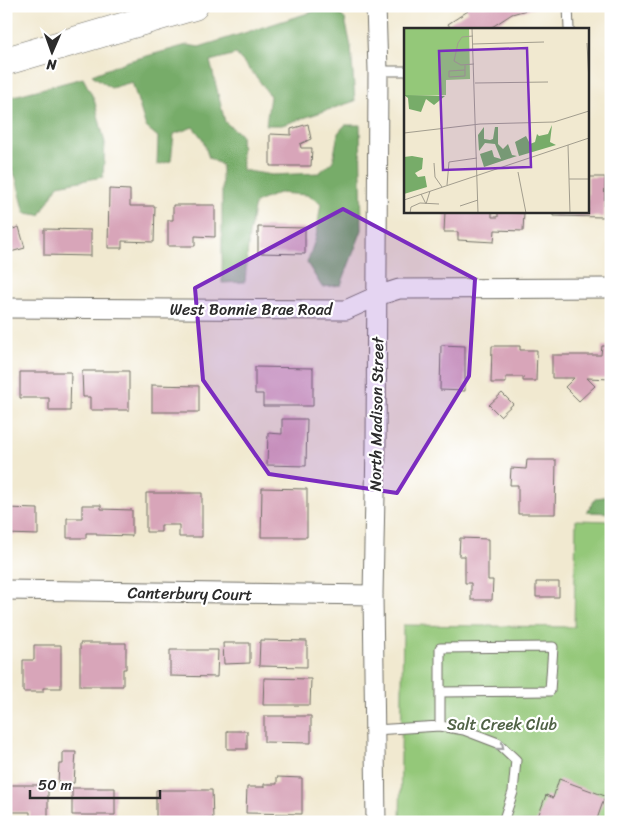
<svg xmlns="http://www.w3.org/2000/svg" width="617" height="828" viewBox="0 0 617 828" font-family="Sriracha,sans-serif">
<rect width="100%" height="100%" fill="#fff"/>
<filter id="ink" filterUnits="userSpaceOnUse"><feTurbulence type="fractalNoise" baseFrequency=".02" numOctaves="2"/><feDisplacementMap in="SourceGraphic" scale="10" xChannelSelector="R" yChannelSelector="G"/><feConvolveMatrix kernelMatrix="1 2 1 2 8 2 1 2 1" color-interpolation-filters="sRGB"/></filter>
<filter id="wash" filterUnits="userSpaceOnUse"><feTurbulence type="fractalNoise" baseFrequency=".0096" numOctaves="4" result="noise"/><feDisplacementMap in="SourceGraphic" scale="20" xChannelSelector="R" yChannelSelector="G"/><feGaussianBlur stdDeviation="1.12" result="paint"/><feColorMatrix in="noise" values="0 0 0 0 0 0 0 0 0 0 0 0 0 0 0 0 0 1.4 0 .05"/><feComposite in="paint" operator="in"/></filter>
<g filter="url(#wash)">
<rect width="100%" height="100%" fill="#f1e9d0"/>
<path fill="#94c879" stroke="#607a52" d="M576,520L611,521V822H400L403,625L574,627Z"/>
<path fill="#77ac69" stroke="#516c4a" d="M331,6L345,19L351,47L355,101L282,125H266L270,96L258,79L236,54L210,61L225,122L241,135L242,170L272,175L319,173L333,161L338,133L345,125H360L362,230L341,285L322,287L307,263L316,237L321,203L307,195L279,193L255,203L249,235L245,282L222,283V165L209,158L202,138L193,127L174,134L171,161L157,165L158,137L146,127L132,82L111,88L92,75L125,62L187,45L199,47Z
M83,78L94,99L105,143L103,177L58,185L40,215L25,213L16,178L6,157V98Z
M611,496V513L587,512L596,498Z"/>
<g id="blocks">
<path fill="#d8a5b9" d="M465,6H537V7L512,14L489,29H451L448,24L468,11Z
M308,124L311,139L300,144L301,148H312L311,166H270V134L291,135V129Z
M588,177H605L604,217L553,216V211H588Z
M109,189L130,190V206H155L154,242L122,241V248H108Z
M173,205H215V237L195,236V246H168V220H173Z
M445,211H492V217H498V212L524,213L523,231L495,230L494,242L458,240V232H444Z
M6,221L10,230L19,227L25,248L7,253Z
M258,227L305,228V254L258,253Z
M44,229L91,230V256L44,255Z
M441,345L465,346V391L440,390Z
M492,346H520V350H537L536,381H523V377H506V383H491Z
M602,346H611V379L587,378L595,386L579,401L565,387L574,378H552V355H601Z
M255,367L313,368V406H263V394H255Z
M82,371H129V410H90V397H83Z
M20,372H71L70,411H49V398H20Z
M6,377H10V407H6Z
M152,385L199,386V412H152Z
M502,393L513,404L500,416L489,405Z
M282,419H307L306,466L267,465L268,433L282,434Z
M527,460H556L555,514H518V485H510L511,468L526,469Z
M262,488L307,489V537H261Z
M146,493H202V537H179V525H161V532H146Z
M82,505H101V509L132,510V536L97,535V533H86V538H67V518H82Z
M6,508L38,509V535L6,534Z
M460,538L488,539V580H493L492,600H471V583H465V556H459Z
M536,582H559V597H536Z
M260,640L307,641V667L259,666Z
M80,643H126V669H123V686H80Z
M223,643H250V663L224,664Z
M34,645H61V688H43V692H23V660H34Z
M170,650H218L217,677L170,676Z
M264,678L311,679L310,705H263Z
M264,716H311V743L264,742Z
M227,731H247V749H227Z
M63,752H76L74,783H58L59,764H63Z
M277,777L302,778V814L246,813L247,787H264V784H277Z
M559,779L605,796L596,822H536L546,795L553,798Z
M6,785H48V818H30V812H6Z
M72,788H115V815H72Z
M156,790H212L213,819H156Z"/>
</g>
</g>
<g filter="url(#ink)">
<use href="#blocks" fill-opacity="0" stroke="#706e65" stroke-width="1"/>
<g fill="none" stroke-linecap="round" stroke-linejoin="round">
<g stroke="#706e65" stroke-width="11">
<path id="lane" d="M568,6L569,29
M378,71H406
M440,726V648L553,647L550,691L440,692
M374,730L440,726L464,730L498,743L516,760L513,792L503,822"/>
</g>
<g stroke="#706e65" stroke-width="21">
<path id="street" d="M6,308L346,310L377,296L399,289L611,288
M6,590L373,595
M376,822L373,595L376,445L378,71L376,6"/>
</g>
<g stroke="#706e65" stroke-width="29">
<path id="primary" d="M6,61L194,6"/>
</g>
<use href="#lane" stroke="#fff" stroke-width="9"/>
<use href="#street" stroke="#fff" stroke-width="19"/>
<use href="#primary" stroke="#fff" stroke-width="28"/>
</g>
<defs><path id="oneway-chevron" d="M-2-3.5L2.5 0L-2 3.5" fill="none" stroke-width="1.6" stroke-linecap="round" stroke-linejoin="round" transform="scale(1.25)"/></defs>
<use stroke="#a0a0a0" href="#oneway-chevron" transform="translate(501 747) rotate(40)"/>
</g>
<path fill="#7b2cbf" fill-opacity="0.2" stroke="#7b2cbf" stroke-width="4" stroke-linejoin="round" d="M343,209L475,279L469,376L397,493L269,474L203,380L195,288Z"/>
<g text-anchor="middle" stroke-width="4.5" stroke-linejoin="round" paint-order="stroke">
<g font-size="16" fill="#2b2b2b" stroke="#fff">
<text x="251" y="315">West Bonnie Brae Road</text>
<text transform="translate(376 414) rotate(-89)" y="6">North Madison Street</text>
<text transform="translate(190 593) rotate(1)" y="6">Canterbury Court</text>
</g>
<g font-size="16" fill="#506246" stroke="#fff">
<text x="502" y="730">Salt Creek Club</text>
</g>
</g>
<g transform="translate(404 28)">
<rect width="185" height="185" fill="#f1e9d0"/>
<path d="M0,0H65L66,51L42,52V67L0,68Z" fill="#94c879"/>
<path d="M0,67L41,68L30,77L22,71L17,84L5,81L4,70ZM148,97L146,114L152,117L115,128L111,114L122,108L126,116L131,114L133,106L135,108L144,106ZM80,99V111L86,112L89,111L91,99H94V116L99,121L104,116L108,127L113,128L80,139L76,126L88,122L90,129L97,131L91,116L81,115L75,123L74,107ZM8,128L19,130L18,141L11,145L14,149L21,148L23,159L0,166V129Z" fill="#77ac69"/>
<path fill="none" stroke="#a29d8e" stroke-width="1" d="M68,0L74,185M69,8L58,9L54,15L50,33L57,37L70,36M183,15L185,55M69,16L140,14M61,37V48L45,49V43L61,42M71,55L144,54M0,105L76,96L150,94L185,83M164,117L165,151M30,135L31,149L38,159M114,144L122,185M43,157L45,134L73,130M17,166L22,176L26,163M0,172L185,110M56,178L74,172M6,185L7,179L16,175L35,176M166,185L165,151H185"/>
<path fill="#7b2cbf" fill-opacity="0.15" stroke="#7b2cbf" stroke-width="2.5" d="M123,20L127,139L39,142L35,23Z"/>
<rect width="185" height="185" fill="none" stroke="#2b2b2b" stroke-width="2.5"/>
</g>
<rect width="617" height="828" fill="none" stroke="#fff" stroke-width="25"/>
<g transform="translate(52 52) rotate(182)" stroke="#ffffff" stroke-width="4" paint-order="stroke">
<path d="M0-4L9 19L0 12L-9 19Z" fill="#2b2b2b"/>
<text y="-8" font-size="14" font-weight="bold" text-anchor="middle" fill="#2b2b2b">N</text>
</g>
<path d="M30 790v8h130v-8" fill="none" stroke="#2b2b2b" stroke-width="2.5"/>
<text x="38" y="790" font-size="15" fill="#2b2b2b" stroke="#ffffff" stroke-width="4" paint-order="stroke">50 m</text>
</svg>
